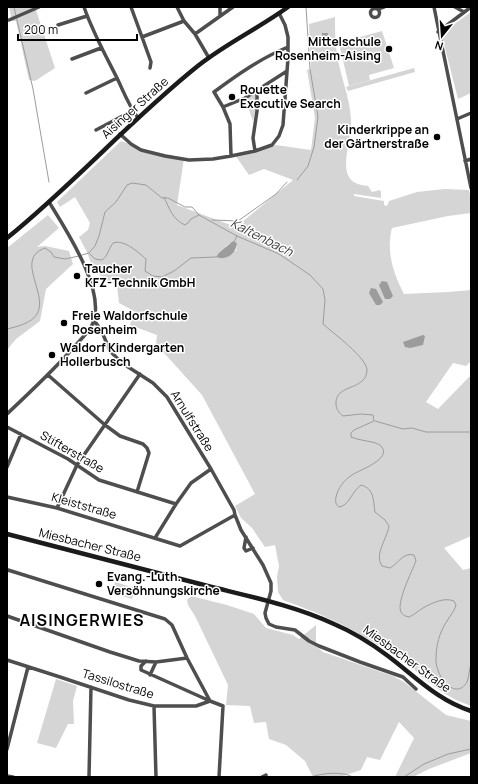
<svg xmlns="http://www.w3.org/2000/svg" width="478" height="784" viewBox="0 0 478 784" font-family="Manrope,sans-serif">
<rect width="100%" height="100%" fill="#fff"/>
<path fill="#d5d5d5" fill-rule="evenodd" d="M9,7H35L55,68L35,81L29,80L16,21H12Z
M471,12V93L458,99L442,36L446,30Z
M335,17C335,29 335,42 337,54C340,76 350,97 351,120C352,136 341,164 349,177C353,184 361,185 368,186L372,192L380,190L381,192V198L354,194V196L384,201V205L387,206L389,201L417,192L444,189L469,190L471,202V213L448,216L392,228C386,251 393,273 404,294L448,292L471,290V361L466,366L453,363L426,402L438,409L469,377H471V536L444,548L463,570L471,568V706L456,700L442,692L422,677L407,662L349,628L317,613L283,600L278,592L277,577L279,566L275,545L265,547L252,528L241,518L235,506L255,494L202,395L156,344L157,335L130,325L134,311L119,303L117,286L105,279L93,269L87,252L79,237L88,230L90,223L75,197L60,207L57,202L121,141L147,150L184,158L177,205L236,227L293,180L264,169L249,175L235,155L276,145L311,150L315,118L307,70L311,69L309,24ZM233,241L237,243L236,251L225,247Z
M382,31L394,68L369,75L370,80L349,86L339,43Z
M414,68L415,72L348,91L346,87Z
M255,94V112L253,121L245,99Z
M48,215L59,228L37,247L45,246L69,251L73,264L46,289L40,321L16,339L7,350V248Z
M115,582L135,588L132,599L112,593Z
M191,596L227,605L254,614L266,628L293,635L299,639L316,625V646L323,652L393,676L404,682L446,715L471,721V753L429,769L413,777H395L414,738L399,722L380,760L367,757L361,770L340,777H313L305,761L286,745L269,739L266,722L254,723L250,706L226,705L228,685L195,616L188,605L187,600Z
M56,679L77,686L73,701L74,724H68L56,748L37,743Z"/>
<path fill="#9c9c9c" d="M322,33H328L327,44H322Z
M233,241L237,243C236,254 226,261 216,257L219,253Z
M382,281L387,282L393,296L390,299H385L379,285Z
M371,288L376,289L383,302L380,305H376L369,293Z
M423,335L425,336L423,345L410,348L405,347L403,342Z"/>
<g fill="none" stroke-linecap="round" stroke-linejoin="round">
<path stroke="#9c9c9c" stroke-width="1" d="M14,7L33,89L49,182
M297,180L308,166L314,147L318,117L310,69L306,7
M164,197C169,208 173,220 185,225L188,223L191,219L199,215
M212,220L238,221L276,194L287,182
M234,242L237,236
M90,254L95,259L102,260C108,256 109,248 113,243C124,239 138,252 146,259L145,271L153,276L162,277L174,271L191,258L216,257
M82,255L89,253L95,246L99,236L105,212L116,202L127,185L132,183L146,185L162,198H168L185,207H192L199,215L237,236L279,254L310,275L323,289L325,300L323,324C333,333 367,358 367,370C367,374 365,379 362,381C354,389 335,388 336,404C336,409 339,413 343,416L361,414L373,415L374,421L354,430L351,433V437C360,441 376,441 381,446C393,459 359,470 352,475C344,480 338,488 336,497C335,502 336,505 339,507C349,506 352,491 361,485C375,489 373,501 375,512L385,520L389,526C387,539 374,554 382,566L390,568C399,563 403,552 414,555L416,561C412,571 396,603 401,612C403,616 406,616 409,617C414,615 418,611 423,608C432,603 444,597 454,601L456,605L455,608C453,613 449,617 447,621C439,633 436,646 436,659C435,675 455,702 467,682C469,677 469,670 471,664
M7,329C16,327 32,323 37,314C49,294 14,259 45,248L51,252L54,257L65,259L79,256
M375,421L403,429L412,428L426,432H471
M311,777C323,773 341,771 353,777
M404,777L424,764L448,754L471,749"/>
<path stroke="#4e4e4e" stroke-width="3.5" d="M84,7C93,33 106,56 118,80C124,93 129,106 138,118
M131,7L142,37L184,21
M177,7L184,21L195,34L209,58
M220,7V16
M434,7L471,188
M455,7L464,12
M370.5 13a4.5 4.5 0 1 1 9 0a4.5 4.5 0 1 1-9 0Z
M378,9L384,7
M9,20L39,7
M58,25L87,16
M438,32L471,7
M195,34L233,7
M142,37L151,62L150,68
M72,59L101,48
M86,93L117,78
M223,107L245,98L287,71
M457,119L471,113
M96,130L132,111
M120,134L131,144L141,150L165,156L189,160L213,159L231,156L255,151L272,145L279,136L283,125L288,58V37L285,25L279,13
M255,151L253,138L257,111V90
M231,156L230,124L223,107L214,92C237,75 261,58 288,47
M465,161L471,159
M93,322L96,323L102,332L110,351L122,363L153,383L167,397L211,469L191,483L176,504L155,538
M48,375L105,425L120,436L143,444L147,448L149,453L137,492
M7,414C30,392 53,371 74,347C81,339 89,332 93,323C106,290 66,230 49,202
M7,427L68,459L99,480L176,504
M7,467L21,434
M7,497L57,508L180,546L235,515L234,510L211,469
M57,508L77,465L140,374
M235,515L241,530L263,565L271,583V591L265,613L266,618L269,624L276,627L295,630L309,641L319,646L360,662L403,677L416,689
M246,537L244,548L246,551L253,548
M7,571L8,570L165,619L172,625L187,658L210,701
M7,616L110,652L139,661L156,662L187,658
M7,660L60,677L129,700L154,706H196L210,701L223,706L219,777
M146,661L141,666V670L210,701
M150,675L156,662
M154,706L156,777
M7,749L28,667
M7,776L13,777
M89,777L91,687
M262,777L266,775"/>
<path stroke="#1b1b1b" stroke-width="4.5" d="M7,238C74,184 131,119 199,65C227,43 259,28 288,7
M7,534C73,551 138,568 204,585C247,596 293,605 334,624C353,632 372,644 388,656C416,677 437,700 471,711"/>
</g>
<g fill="#000" stroke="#fff" stroke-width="1.5">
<circle cx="389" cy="49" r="4"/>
<circle cx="232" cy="97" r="4"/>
<circle cx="437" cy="137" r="4"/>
<circle cx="77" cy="276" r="4"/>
<circle cx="64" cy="323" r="4"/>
<circle cx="52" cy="355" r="4"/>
<circle cx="99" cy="584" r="4"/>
</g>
<g text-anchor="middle" stroke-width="3" stroke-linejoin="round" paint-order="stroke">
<g font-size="12" font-weight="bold" fill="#000" stroke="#fff" text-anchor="start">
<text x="381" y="46" text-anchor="end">Mittelschule<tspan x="381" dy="14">Rosenheim-Aising</tspan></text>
<text x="240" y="94">Rouette<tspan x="240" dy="14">Executive Search</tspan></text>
<text x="429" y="134" text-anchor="end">Kinderkrippe an<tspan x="429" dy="14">der Gärtnerstraße</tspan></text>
<text x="85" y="273">Taucher<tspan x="85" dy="14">KFZ-Technik GmbH</tspan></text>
<text x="72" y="320">Freie Waldorfschule<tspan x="72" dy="14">Rosenheim</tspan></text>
<text x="60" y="352">Waldorf Kindergarten<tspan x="60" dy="14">Hollerbusch</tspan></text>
<text x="107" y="581">Evang.-Luth.<tspan x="107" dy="14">Versöhnungskirche</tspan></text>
</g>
<g font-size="12" fill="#000" stroke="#fff">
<text transform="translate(135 108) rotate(-42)" y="4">Aisinger Straße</text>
<text transform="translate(192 421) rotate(58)" y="4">Arnulfstraße</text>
<text transform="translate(72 452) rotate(30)" y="4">Stifterstraße</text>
<text transform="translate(84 506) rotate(16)" y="4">Kleiststraße</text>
<text transform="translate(90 545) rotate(14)" y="4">Miesbacher Straße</text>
<text transform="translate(407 659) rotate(36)" y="4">Miesbacher Straße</text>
<text transform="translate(118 684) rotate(17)" y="4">Tassilostraße</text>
</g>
<g font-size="13" font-style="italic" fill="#3d3d3d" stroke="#fff">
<text transform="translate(262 237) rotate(27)" y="5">Kaltenbach</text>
</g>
<g font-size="16" font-weight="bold" letter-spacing="1" fill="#000" stroke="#fff">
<text x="82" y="626">AISINGERWIES</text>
</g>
</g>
<rect width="478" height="784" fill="none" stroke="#000000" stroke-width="16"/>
<g transform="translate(442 36) rotate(197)" stroke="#ffffff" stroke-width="3" paint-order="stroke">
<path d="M0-3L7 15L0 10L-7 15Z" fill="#000000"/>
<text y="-6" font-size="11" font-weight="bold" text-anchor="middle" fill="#000000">N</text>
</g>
<path d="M18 34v6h119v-6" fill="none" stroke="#000000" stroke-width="2"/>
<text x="24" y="34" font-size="12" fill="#000000" stroke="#ffffff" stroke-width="3" paint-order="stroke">200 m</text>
</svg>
